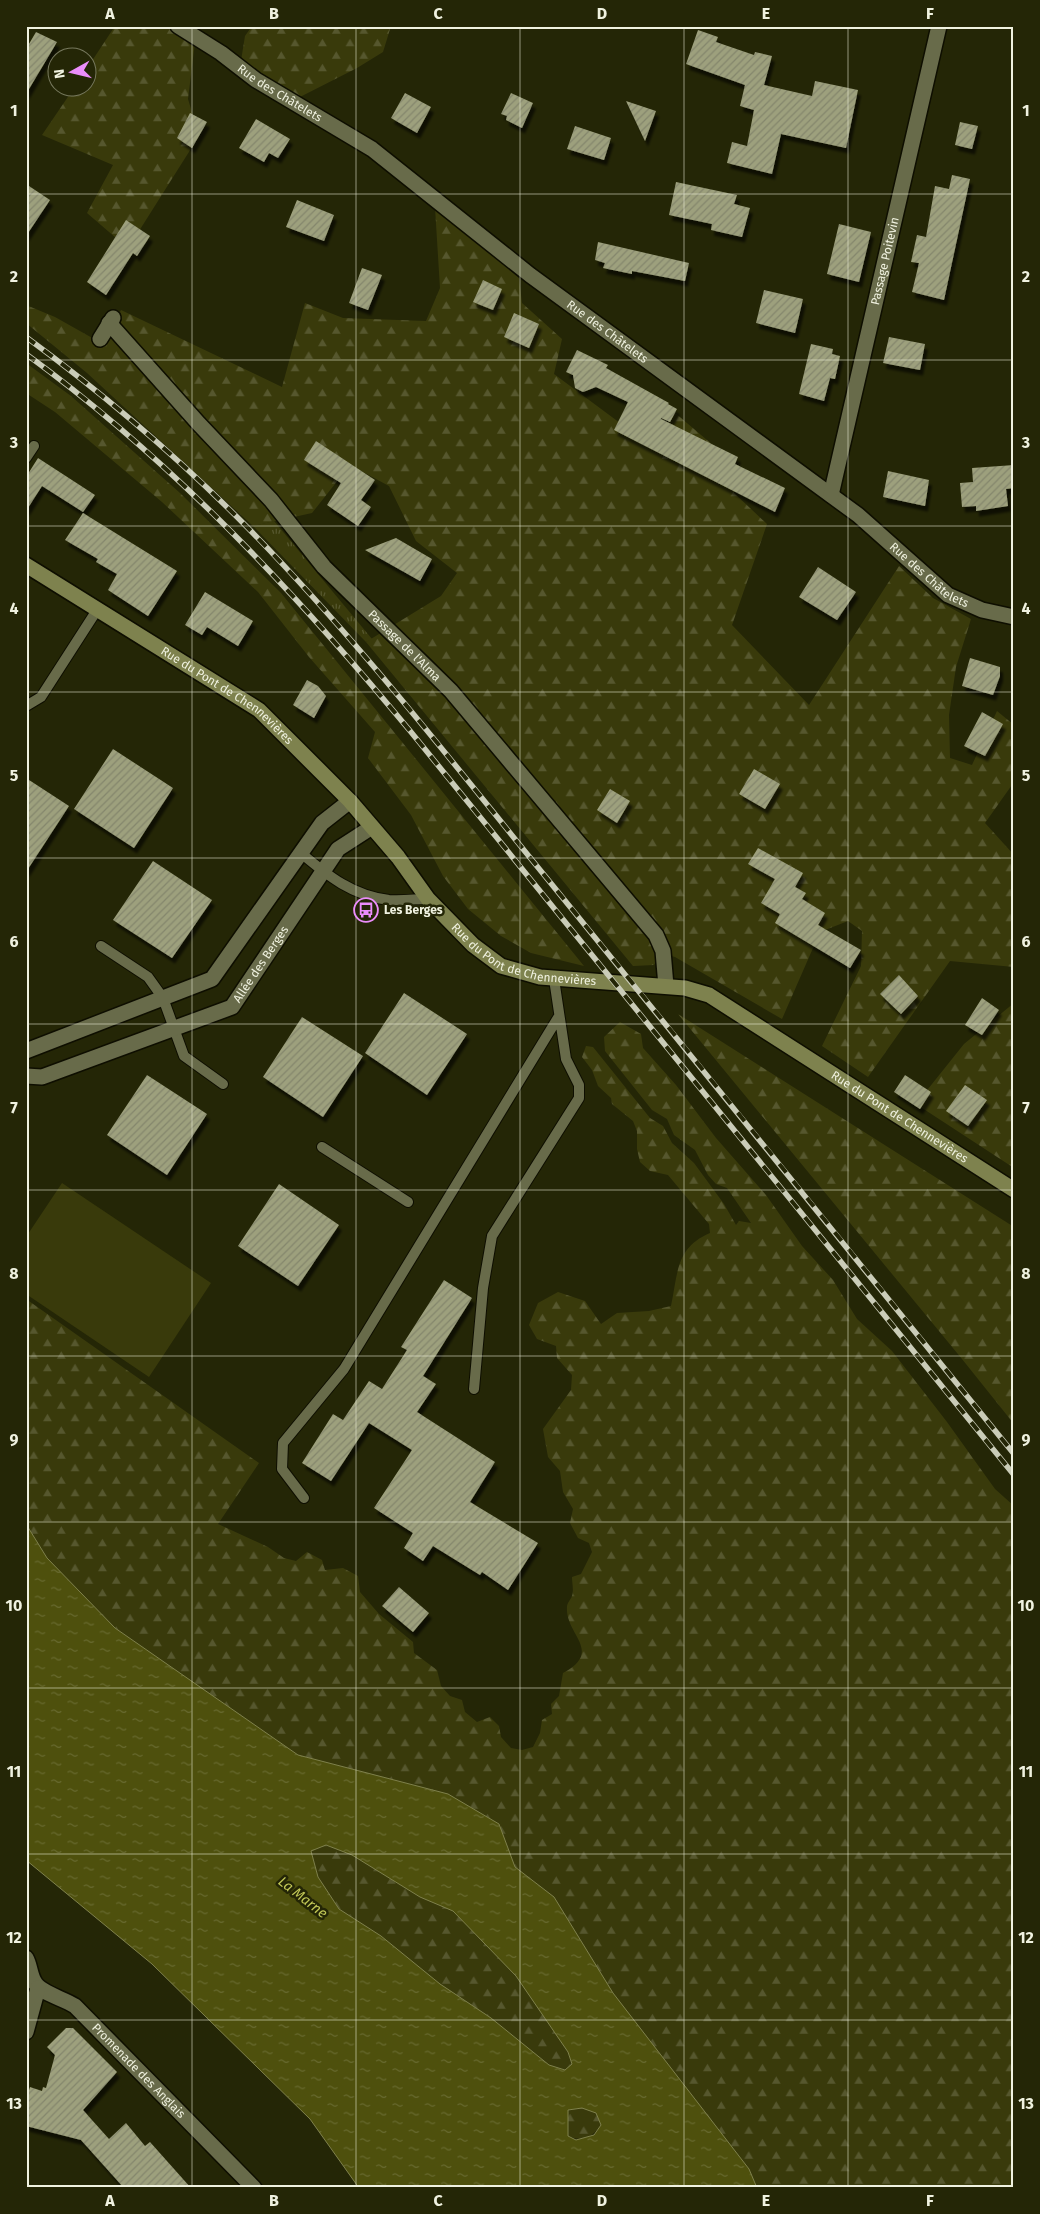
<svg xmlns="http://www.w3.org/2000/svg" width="1040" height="2214" viewBox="0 0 1040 2214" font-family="'Fira Sans',sans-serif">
<defs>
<pattern id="grass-tufts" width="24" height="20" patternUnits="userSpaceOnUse" patternTransform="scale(1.25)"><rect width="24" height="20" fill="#393a0b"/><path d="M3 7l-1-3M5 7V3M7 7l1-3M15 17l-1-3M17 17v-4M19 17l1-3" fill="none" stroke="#56572e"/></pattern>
<pattern id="forest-firs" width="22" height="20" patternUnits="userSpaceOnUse" patternTransform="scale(1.25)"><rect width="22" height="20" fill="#393a0b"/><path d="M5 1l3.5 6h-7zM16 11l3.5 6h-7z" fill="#56572e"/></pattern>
<pattern id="water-ripples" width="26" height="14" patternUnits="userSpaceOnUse" patternTransform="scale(1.25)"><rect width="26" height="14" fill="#4e500d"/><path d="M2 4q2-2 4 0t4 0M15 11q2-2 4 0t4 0" fill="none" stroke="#686a30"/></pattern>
<pattern id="building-hatch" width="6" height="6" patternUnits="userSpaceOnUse" patternTransform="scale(1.25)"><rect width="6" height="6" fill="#9da07d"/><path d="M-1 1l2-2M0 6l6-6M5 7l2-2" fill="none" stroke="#84866c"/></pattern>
<filter id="shadow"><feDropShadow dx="3" dy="5.5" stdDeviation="1" flood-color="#0009"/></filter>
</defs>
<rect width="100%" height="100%" fill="#242606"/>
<path fill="url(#grass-tufts)" d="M274,521L372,639L366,642L253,526Z"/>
<path fill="url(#forest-firs)" d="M115,26H197L188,99L199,136L139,231L123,244L87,213L113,165L42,135L74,88H88V67Z
M252,26H391L383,52L357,68L294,100L240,67L245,36Z
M435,207L519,278L522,303L562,339L554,374L655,449L674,412L721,452L733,466L734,493L767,524L732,625L809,705L899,566L933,598L971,619L956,667L949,715L950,758L972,765L997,711L1014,725V782L985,823L1014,855V967L950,961L868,1077L822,1046L861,966L862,931L848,921L820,932L782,1019L675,957L661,953L654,965L633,966L366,642L441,596L457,573L416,541L389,486L350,465L312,513L253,526L87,373L26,323V305L55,317L103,344L121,310L282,387L305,303L343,318L426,321L440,288Z
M26,363L71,396L180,493L281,593L584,966L531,953L501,936L468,909L443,876L411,815L368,758L375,732L309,657L258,592L162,502L55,412L26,393Z
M1014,1003V1168L916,1104L964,1044Z
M678,1014L1014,1227V1424L962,1359Z
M620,1022L641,1034L643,1048L676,1085L716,1138L766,1195L802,1246L833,1280L857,1319L892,1351L947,1422L995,1489L1014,1506V2188H757L749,2169L606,1986L554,1897L515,1867L499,1824L448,1794L298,1755L115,1628L47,1558L26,1524V1299L259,1463L218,1524L268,1547L284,1558L296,1561L307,1552L322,1560L325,1570L343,1568L358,1576L360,1592L379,1614L413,1642L414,1653L437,1670L441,1686L450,1696L462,1700L465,1712L477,1722L490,1717L499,1726L501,1737L511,1748L522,1750L533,1747L540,1733L542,1720L552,1714L551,1704L559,1696L563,1673C604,1651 565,1635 567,1607C567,1603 571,1599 572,1596C574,1590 572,1583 572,1577L581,1574L592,1552L589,1543L578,1538L570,1523L573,1509L563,1492L560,1471L548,1457L543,1429L571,1390L572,1375L557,1358L556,1346L537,1339L529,1325L538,1303L558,1292L585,1301L601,1324L617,1313L649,1311L671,1306C678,1274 675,1248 710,1233L709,1224L668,1175L650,1171L640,1162L637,1149V1131L633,1121L612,1104L611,1098L598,1086L592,1070L582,1057L586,1046L593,1047L650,1118L663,1126L672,1143L694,1163L724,1204L736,1225L739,1221L751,1223L727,1188L716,1184L708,1175L695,1150L674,1135L667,1119L652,1110L605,1051L604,1037Z
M326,1845L352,1855L420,1897L453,1911L517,1976L568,2052L572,2064L566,2070L549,2065L491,2018L440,1984L381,1936L339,1909L318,1877L311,1850Z
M582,2108L596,2113L601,2125C593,2137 582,2142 568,2136V2110Z"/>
<path fill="#393a0b" d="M62,1183L211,1283L149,1377L26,1294V1237Z"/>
<path fill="url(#water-ripples)" stroke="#7f814c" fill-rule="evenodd" d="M26,1524L47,1558L115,1628L298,1755L448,1794L499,1824L515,1867L554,1897L613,1993L749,2169L757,2188H359L310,2119L152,1964L26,1860ZM326,1845L352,1855L420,1897L453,1911L516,1976L568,2052L572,2064L565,2070L549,2065L491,2018L440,1984L381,1936L339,1909L318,1877L311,1851ZM582,2108L596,2113L601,2125L594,2135L576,2140L568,2136V2110Z"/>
<path fill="url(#building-hatch)" filter="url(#shadow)" d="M698,30L718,37L716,42L754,55L755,52L772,56L764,85L812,96L815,81L858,90L846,148L781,134L772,174L727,163L732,142L747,146L754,110L740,106L745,85L686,64Z
M36,32L57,42L26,94V49Z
M405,93L431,107L417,133L391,118Z
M511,93L533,103L522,128L506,120L507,116L501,114Z
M626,101L656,111L645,141Z
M190,113L207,122L192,148L177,138Z
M256,119L290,139L278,158L269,153L264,162L239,148Z
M960,122L978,126L972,149L955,145Z
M575,126L611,138L604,160L567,149Z
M952,175L970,179L944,300L912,292L919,263L911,262L917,235L926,237L935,186L949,189Z
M676,182L737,195L734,204L750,208L742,237L711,230L712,224L669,215Z
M26,184L50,200L26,236Z
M297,200L334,215L324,241L286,227Z
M126,220L150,236L137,256L133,253L106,295L87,282Z
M839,224L871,232L859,282L827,274Z
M598,242L689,263L685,281L632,271V274L603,268L605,263L595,260Z
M362,268L382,275L368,310L349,303Z
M483,280L502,289L493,310L473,302Z
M764,290L803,299L795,333L756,323Z
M514,313L539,324L529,348L504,337Z
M889,337L925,344L920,370L883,363Z
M811,344L833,349L832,354L840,356L835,379L830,378L824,401L799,394Z
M577,350L608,365L606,368L669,403L668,404L677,409L670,422L661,418V419L738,457L735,464L785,488L775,512L614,430L628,402L596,387L583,392L575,388L573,375L566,372Z
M316,441L375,480L361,500L371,507L358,526L327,505L341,483L304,460Z
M38,458L95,495L83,512L42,486L26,511V477Z
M1014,465V488L1006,489L1008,506L976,511V506L962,507L960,483L973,482L972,468Z
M888,471L929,480L925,506L883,497Z
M83,513L177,571L148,616L108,590L117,574L96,562L98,559L65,540Z
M396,538L432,559L420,581L365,550Z
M818,567L856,592L837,620L799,597Z
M205,592L253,621L238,646L207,627L202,635L185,625Z
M970,658L1000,667V676L993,695L962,686Z
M307,680L318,686L326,696L314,718L293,705Z
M982,712L1003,724L985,756L964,746Z
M113,749L173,788L134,848L74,809Z
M754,769L780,784L765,809L739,794Z
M26,778L69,806L26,872Z
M610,789L630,801L617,823L597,810Z
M758,848L803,873L795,887L806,893L802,899L825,913L818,925L861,950L850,968L775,923L780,914L761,903L775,879L748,864Z
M153,861L212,900L172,958L113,920Z
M899,975L918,996L901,1014L880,994Z
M404,993L467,1034L427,1095L365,1053Z
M982,998L999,1010L982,1035L965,1025Z
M302,1017L363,1056L323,1117L263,1077Z
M147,1075L207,1114L167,1175L107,1135Z
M905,1075L931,1092L920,1109L894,1092Z
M965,1085L987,1100L968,1126L946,1111Z
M279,1184L339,1225L298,1286L238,1246Z
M444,1280L472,1298L423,1376L436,1384L417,1412L495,1462L470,1502L538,1543L508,1590L482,1572L480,1575L433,1546L423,1561L404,1548L413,1533L374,1508L412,1450L369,1423L331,1481L302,1463L333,1414L343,1420L369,1381L382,1389L407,1350L401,1347Z
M399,1587L429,1613L413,1632L382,1606Z
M66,2028H73L117,2072L83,2110L109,2139L126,2123L145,2146L150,2142L191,2188H124L81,2140L26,2126V2100L30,2087L42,2091L43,2087L46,2088L55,2055L47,2047Z"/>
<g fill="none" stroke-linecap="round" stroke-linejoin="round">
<g stroke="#0e0e00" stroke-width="12">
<path id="lane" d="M26,458L34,446
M26,706L41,697L97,610
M301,853C328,876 353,896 389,900C402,901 416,899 428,899
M101,946L148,977L163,998L184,1056L223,1084
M322,1147L408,1202
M474,1389L483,1288L492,1236L579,1098V1085L566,1059L554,979
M304,1498L282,1469L283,1443L344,1369L559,1016"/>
</g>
<g stroke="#0e0e00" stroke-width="18">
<g id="street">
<path id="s1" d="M178,26L221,53L256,80L372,149L530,275L858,515L948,595L982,610L1014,617"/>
<path id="s2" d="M109,323L199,424L271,500L324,567L451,691L656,935L663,951L666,986"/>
<path d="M100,339L113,318"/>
<path id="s3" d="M831,495L939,26"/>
<path d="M26,1051L212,979L322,823L350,801"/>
<path id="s4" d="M26,1076L42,1077L232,1007L338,849L372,827"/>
<path id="s5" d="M26,1958C30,1965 30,1974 34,1981C39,1993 63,1998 75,2006L254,2188"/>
<path d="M26,2032L38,1988"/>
</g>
</g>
<g stroke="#0e0e00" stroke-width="18">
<g id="secondary">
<path id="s6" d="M26,565L259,710L350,801L398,857L428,899L473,945L501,966L540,977L685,988L709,995L1014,1190"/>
</g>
</g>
<use href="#lane" stroke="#686b4a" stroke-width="10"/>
<use href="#street" stroke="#686b4a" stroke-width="15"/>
<use href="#secondary" stroke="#7e824e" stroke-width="15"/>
<g stroke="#caccb8" stroke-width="5.5">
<path id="rail" d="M26,337C105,395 180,459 248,528C355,637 449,758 545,876C702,1068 858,1261 1014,1454
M26,354C173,461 296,593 411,732L1014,1475"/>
</g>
<use href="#rail" stroke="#242606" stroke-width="4" stroke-dasharray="11" stroke-linecap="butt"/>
</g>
<path fill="none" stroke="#f0f2e0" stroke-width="1" stroke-opacity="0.55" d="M192,26V2188M356,26V2188M520,26V2188M684,26V2188M848,26V2188M26,194H1014M26,360H1014M26,526H1014M26,692H1014M26,858H1014M26,1024H1014M26,1190H1014M26,1356H1014M26,1522H1014M26,1688H1014M26,1854H1014M26,2020H1014"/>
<defs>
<g id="bus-ring" transform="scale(1.25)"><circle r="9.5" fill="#242606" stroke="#eb8dfb" stroke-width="1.5"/><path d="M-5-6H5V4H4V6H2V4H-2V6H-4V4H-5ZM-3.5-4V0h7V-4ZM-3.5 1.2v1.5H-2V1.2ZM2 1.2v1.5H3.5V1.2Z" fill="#eb8dfb"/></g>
</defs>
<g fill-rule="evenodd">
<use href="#bus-ring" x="366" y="910"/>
</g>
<g text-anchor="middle" stroke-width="5" stroke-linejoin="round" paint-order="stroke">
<g font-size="12" fill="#f0f2e0" stroke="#242606">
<text dy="4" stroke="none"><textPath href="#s1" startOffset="122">Rue des Châtelets</textPath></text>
<text dy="4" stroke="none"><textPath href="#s3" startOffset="240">Passage Poitevin</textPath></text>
<text dy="4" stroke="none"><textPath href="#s1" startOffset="528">Rue des Châtelets</textPath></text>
<text dy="4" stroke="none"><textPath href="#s1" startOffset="932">Rue des Châtelets</textPath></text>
<text dy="4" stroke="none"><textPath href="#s2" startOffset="438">Passage de l'Alma</textPath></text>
<text dy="4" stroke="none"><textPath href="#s6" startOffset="240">Rue du Pont de Chennevières</textPath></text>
<text dy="4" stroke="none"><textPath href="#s6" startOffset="645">Rue du Pont de Chennevières</textPath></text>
<text dy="4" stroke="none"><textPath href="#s4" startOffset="270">Allée des Berges</textPath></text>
<text dy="4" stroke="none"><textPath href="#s6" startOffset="1065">Rue du Pont de Chennevières</textPath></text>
<text dy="4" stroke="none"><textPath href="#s5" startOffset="164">Promenade des Anglais</textPath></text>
</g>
<g font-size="12" font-weight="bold" fill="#f0f2e0" stroke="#242606" text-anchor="start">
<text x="384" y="914">Les Berges</text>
</g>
<g font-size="14" font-style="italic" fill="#c1c756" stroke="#242606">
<text transform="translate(303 1897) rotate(38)" y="5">La Marne</text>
</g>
</g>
<rect width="1040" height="2214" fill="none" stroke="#242606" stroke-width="55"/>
<g transform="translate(72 72) rotate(262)"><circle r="24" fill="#242606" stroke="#76785d"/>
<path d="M0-4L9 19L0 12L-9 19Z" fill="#eb8dfb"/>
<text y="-8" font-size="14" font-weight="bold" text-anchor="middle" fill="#f0f2e0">N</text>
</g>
<rect x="28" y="28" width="984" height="2158" fill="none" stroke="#f0f2e0" stroke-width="2"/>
<g font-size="16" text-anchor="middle" font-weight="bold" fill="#f0f2e0">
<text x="110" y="19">A</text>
<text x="274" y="19">B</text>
<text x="438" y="19">C</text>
<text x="602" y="19">D</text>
<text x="766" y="19">E</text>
<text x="930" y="19">F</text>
<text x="14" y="116">1</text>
<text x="1026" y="116">1</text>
<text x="14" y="282">2</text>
<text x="1026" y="282">2</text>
<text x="14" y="448">3</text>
<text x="1026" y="448">3</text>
<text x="14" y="614">4</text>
<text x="1026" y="614">4</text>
<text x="14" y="781">5</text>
<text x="1026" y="781">5</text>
<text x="14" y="947">6</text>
<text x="1026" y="947">6</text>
<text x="14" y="1113">7</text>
<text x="1026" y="1113">7</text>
<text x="14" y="1279">8</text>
<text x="1026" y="1279">8</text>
<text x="14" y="1445">9</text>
<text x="1026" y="1445">9</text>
<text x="14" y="1611">10</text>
<text x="1026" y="1611">10</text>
<text x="14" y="1777">11</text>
<text x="1026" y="1777">11</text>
<text x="14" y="1943">12</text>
<text x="1026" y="1943">12</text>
<text x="14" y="2109">13</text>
<text x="1026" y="2109">13</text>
<text x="110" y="2206">A</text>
<text x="274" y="2206">B</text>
<text x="438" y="2206">C</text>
<text x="602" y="2206">D</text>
<text x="766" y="2206">E</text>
<text x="930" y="2206">F</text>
</g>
</svg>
